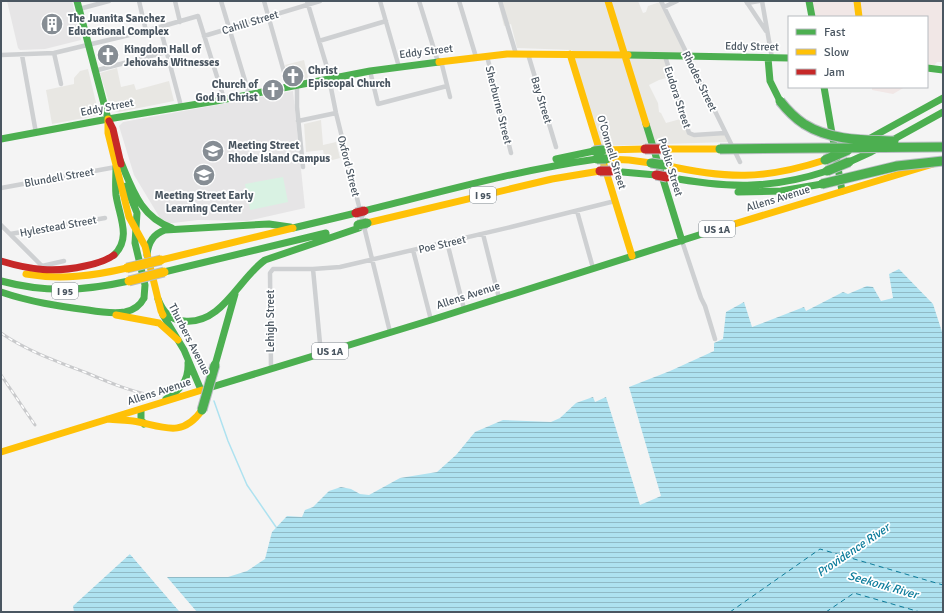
<svg xmlns="http://www.w3.org/2000/svg" width="944" height="613" viewBox="0 0 944 613" font-family="Signika,sans-serif">
<defs>
<pattern id="water-rules" width="6" height="5" patternUnits="userSpaceOnUse"><rect width="6" height="5" fill="#aee2f0"/><path d="M0 2.5h6" fill="none" stroke="#90bac6"/></pattern>
</defs>
<rect width="100%" height="100%" fill="#f4f4f4"/>
<path fill="#e8e7e3" d="M498,1H638L643,13L646,12L648,6L660,2L687,56L666,55L670,77L659,80L649,85L658,103L659,112L661,113L666,123L684,118L688,131L699,135L723,132L728,142L600,146L572,50L517,48L511,24L504,26Z
M304,60L308,78L290,81L285,65Z
M117,68L121,87L134,84L136,90L169,81L174,101L119,112L114,111L111,109L100,73Z
M88,69L98,111L95,116L52,124L46,90L74,84V78L80,71Z
M321,120L323,145L336,142L340,158L325,162L323,150L306,152L304,124Z"/>
<path fill="#e6e5e6" d="M7,1H72L81,40L45,49L20,50L18,48Z
M293,91L305,208L247,221L198,220L173,223H163L134,175L119,126L123,122Z"/>
<path fill="#f1e7e6" d="M812,1H943V62H937L927,74V17H815Z
M872,87H905L893,94L872,90Z"/>
<path fill="#d9f2e3" d="M283,177L288,202L250,210L245,184Z"/>
<path fill="url(#water-rules)" d="M899,269L933,304L943,335V612H197L167,577H228L247,571L265,559L272,532L287,516L302,517L305,510L313,507L329,491L341,487L351,489L360,494L369,495L400,478L437,472L456,455L475,432L503,420L551,422L560,418L576,403L593,397L595,402L606,397L640,505L661,496L629,387L670,371L714,351V343L723,339L726,312L744,302L752,327L804,307L806,311L843,292L848,294L867,286L873,287L881,301L893,298L889,274Z
M130,554L180,612H74L73,606Z"/>
<path fill="#f4f4f4" d="M131,553L181,611L182,612H180L130,554Z"/>
<g fill="none" stroke-linecap="round" stroke-linejoin="round">
<path stroke="#aee2f0" stroke-width="1.5" d="M214,401L228,441L247,485L276,527"/>
<path stroke="#0c7c9b" stroke-width="1" stroke-dasharray="5 4" stroke-linecap="butt" d="M730,612L820,549L943,585
M826,612L854,593L920,612"/>
<path stroke="#ced0d2" stroke-width="4.5" d="M139,1L146,31
M175,1L180,22
M221,1L249,94
M264,1L288,86
M307,1L329,74L330,83L336,113L390,332
M380,1L399,67
M419,1L438,62
M459,1L476,57
M500,1L516,54
M661,1L740,162
M746,1L766,31
M762,1L772,58
M747,3L759,1
M664,7L677,1
M79,9L109,1
M160,27L181,106
M204,36L320,1
M319,41L386,21
M54,53L61,84
M528,54L556,147
M1,55L54,53L146,31L198,16L224,99
M22,55L36,133
M487,56L511,153
M665,56L689,133L694,135L725,133
M441,61L450,97
M94,71L166,52
M370,71L378,104L447,86
M297,84V107L303,167
M298,121L336,113
M1,188L116,167
M577,211L593,268
M1,225L42,266L64,261
M10,234L105,218
M483,234L499,298
M682,241L701,298L705,306L715,339
M447,242L464,309
M413,250L431,320
M313,269L321,354
M271,369L270,273L273,269H313L340,267L511,227L615,201"/>
<path stroke="#4caf50" stroke-width="7" d="M809,1L812,17
M628,55L789,58
M768,58L770,81L780,101
M927,68L943,70
M824,87L842,191
M108,119L216,101L370,71L439,62
M646,124L682,241
M1,139L108,119L77,1
M865,141L943,98
M556,159L594,151
M120,160C132,188 140,217 172,228
M849,162L871,152L943,112
M611,171L656,175
M667,177C726,188 769,190 827,171
M126,186L137,213L135,243L145,285L144,298
M738,192L781,191L822,184
M364,211C441,192 518,170 597,159
M293,228L356,213
M114,255C132,238 119,216 116,195C115,186 116,176 116,167
M147,255C148,243 153,234 165,230L269,224L290,227
M164,272L326,233
M1,281C46,293 84,291 129,281
M1,292C30,302 58,306 88,310C100,312 113,314 125,312C134,310 140,306 144,298
M158,299C163,312 170,320 184,321C222,325 239,278 265,260L359,228
M163,315L184,350L201,390
M215,365L235,294
M202,390L431,320L721,228
M166,399C180,390 189,381 188,363
M141,410V419L144,424"/>
<path stroke="#ffc107" stroke-width="7" d="M608,1L646,124
M857,1L859,17
M570,54L632,256
M439,62L507,54L628,55
M108,119V133L129,217L145,246L161,311L163,315
M665,149H720
M603,150L645,149
M606,159L629,160L651,163
M664,165C726,179 764,180 825,160
M367,223L552,179L600,171
M721,228L933,164
M161,260L293,228
M26,274C61,280 93,276 127,268
M116,315L159,323L178,340
M108,419C116,420 125,420 133,421C162,426 182,439 202,410
M1,452L202,390"/>
<path stroke="#c62828" stroke-width="7" d="M109,121L113,129L121,164
M1,261C31,270 54,273 85,266C95,264 106,261 114,255"/>
<g stroke="#c9cacc" stroke-width="3">
<path id="rail" d="M1,333C27,351 58,362 87,373C108,382 129,391 151,395
M1,375L35,425"/>
</g>
<use href="#rail" stroke="#fff" stroke-width="1.5" stroke-dasharray="4.5" stroke-linecap="butt"/>
<g stroke="#b9bec3" stroke-width="11" stroke-linecap="butt">
<path id="fast-bridge" d="M780,101C787,110 795,118 804,124C831,141 864,140 894,141
M720,149L943,147
M594,151L603,150
M597,159H606
M825,160L848,150
M651,163L664,165
M827,171L849,162
M822,184L897,166L943,161
M358,225L367,223
M202,410L215,365"/>
</g>
<g stroke="#b9bec3" stroke-width="11" stroke-linecap="butt">
<path id="slow-bridge" d="M127,268L161,260
M129,281L164,272"/>
</g>
<g stroke="#b9bec3" stroke-width="11" stroke-linecap="butt">
<path id="jam-bridge" d="M645,149H665
M600,171H611
M656,175L667,177
M356,213L364,211"/>
</g>
<use href="#fast-bridge" stroke="#4caf50" stroke-width="9"/>
<use href="#slow-bridge" stroke="#ffc107" stroke-width="9"/>
<use href="#jam-bridge" stroke="#c62828" stroke-width="9"/>
</g>
<defs>
<g id="building-disc" transform="scale(1.15)"><circle r="9.5" fill="#868d94" stroke="#fff"/><path d="M-4-6H4V6H1V3H-1V6H-4ZM-2.5-4.3h1.7v1.8h-1.7ZM.8-4.3h1.7v1.8H.8ZM-2.5-1h1.7V.8h-1.7ZM.8-1h1.7V.8H.8Z" fill="#fff"/></g>
<g id="church-disc" transform="scale(1.15)"><circle r="9.5" fill="#868d94" stroke="#fff"/><path d="M-1.2-6h2.4v3.5h3.3v2.4h-3.3V6h-2.4V-.1h-3.3v-2.4h3.3Z" fill="#fff"/></g>
<g id="school-disc" transform="scale(1.15)"><circle r="9.5" fill="#868d94" stroke="#fff"/><path d="M0-5L7-2L0 1L-7-2ZM-4 1L0 2.5L4 1V4Q0 6-4 4Z" fill="#fff"/></g>
</defs>
<g fill-rule="evenodd">
<use href="#building-disc" x="52" y="24"/>
<use href="#church-disc" x="108" y="55"/>
<use href="#church-disc" x="293" y="76"/>
<use href="#church-disc" x="273" y="90"/>
<use href="#school-disc" x="213" y="151"/>
<use href="#school-disc" x="204" y="175"/>
</g>
<g text-anchor="middle" stroke-width="3.5" stroke-linejoin="round" paint-order="stroke">
<g fill="#fff" stroke="#808990" stroke-width="1">
<rect x="470" y="187" width="26" height="16" rx="3"/>
<rect x="699" y="221" width="36" height="16" rx="3"/>
<rect x="52" y="283" width="26" height="16" rx="3"/>
<rect x="312" y="343" width="36" height="16" rx="3"/>
</g>
<g font-size="10" font-weight="bold" fill="#4a5661">
<text x="483" y="199">I 95</text>
<text x="717" y="233">US 1A</text>
<text x="65" y="295">I 95</text>
<text x="330" y="355">US 1A</text>
</g>
<g font-size="11" font-weight="bold" fill="#4a5661" stroke="#fff" text-anchor="start">
<text x="68" y="22">The Juanita Sanchez<tspan x="68" dy="13">Educational Complex</tspan></text>
<text x="124" y="53">Kingdom Hall of<tspan x="124" dy="13">Jehovahs Witnesses</tspan></text>
<text x="308" y="74">Christ<tspan x="308" dy="13">Episcopal Church</tspan></text>
<text x="258" y="88" text-anchor="end">Church of<tspan x="258" dy="13">God in Christ</tspan></text>
<text x="228" y="149">Meeting Street<tspan x="228" dy="13">Rhode Island Campus</tspan></text>
<text x="204" y="199" text-anchor="middle">Meeting Street Early<tspan x="204" dy="13">Learning Center</tspan></text>
</g>
<g font-size="11" fill="#4a5661" stroke="#fff">
<text transform="translate(250 22) rotate(-17)" y="4">Cahill Street</text>
<text transform="translate(752 46) rotate(1)" y="4">Eddy Street</text>
<text transform="translate(426 51) rotate(-7)" y="4">Eddy Street</text>
<text transform="translate(700 81) rotate(64)" y="4">Rhodes Street</text>
<text transform="translate(678 97) rotate(72)" y="4">Eudora Street</text>
<text transform="translate(542 100) rotate(73)" y="4">Bay Street</text>
<text transform="translate(499 105) rotate(76)" y="4">Sherburne Street</text>
<text transform="translate(107 107) rotate(-11)" y="4">Eddy Street</text>
<text transform="translate(612 152) rotate(73)" y="4">O'Connell Street</text>
<text transform="translate(349 166) rotate(76)" y="4">Oxford Street</text>
<text transform="translate(671 167) rotate(73)" y="4">Public Street</text>
<text transform="translate(59 177) rotate(-10)" y="4">Blundell Street</text>
<text transform="translate(778 198) rotate(-17)" y="4">Allens Avenue</text>
<text transform="translate(58 226) rotate(-10)" y="4">Hylestead Street</text>
<text transform="translate(442 244) rotate(-13)" y="4">Poe Street</text>
<text transform="translate(468 295) rotate(-18)" y="4">Allens Avenue</text>
<text transform="translate(270 321) rotate(-90)" y="4">Lehigh Street</text>
<text transform="translate(190 339) rotate(63)" y="4">Thurbers Avenue</text>
<text transform="translate(159 391) rotate(-18)" y="4">Allens Avenue</text>
</g>
<g font-size="12" font-style="italic" fill="#0c7c9b" stroke="#fff">
<text transform="translate(853 550) rotate(-34)" y="4">Providence River</text>
<text transform="translate(883 585) rotate(16)" y="4">Seekonk River</text>
</g>
</g>
<rect width="944" height="613" fill="none" stroke="#4a5661" stroke-width="4"/>
<rect x="788" y="16" width="140" height="72" fill="#ffffff" stroke="#b7bbc0"/>
<rect x="796" y="29" width="20" height="6" fill="#4caf50" stroke="#b7bbc0"/>
<text x="824" y="36" font-size="12" fill="#4a5661">Fast</text>
<rect x="796" y="49" width="20" height="6" fill="#ffc107" stroke="#b7bbc0"/>
<text x="824" y="56" font-size="12" fill="#4a5661">Slow</text>
<rect x="796" y="69" width="20" height="6" fill="#c62828" stroke="#b7bbc0"/>
<text x="824" y="76" font-size="12" fill="#4a5661">Jam</text>
</svg>
